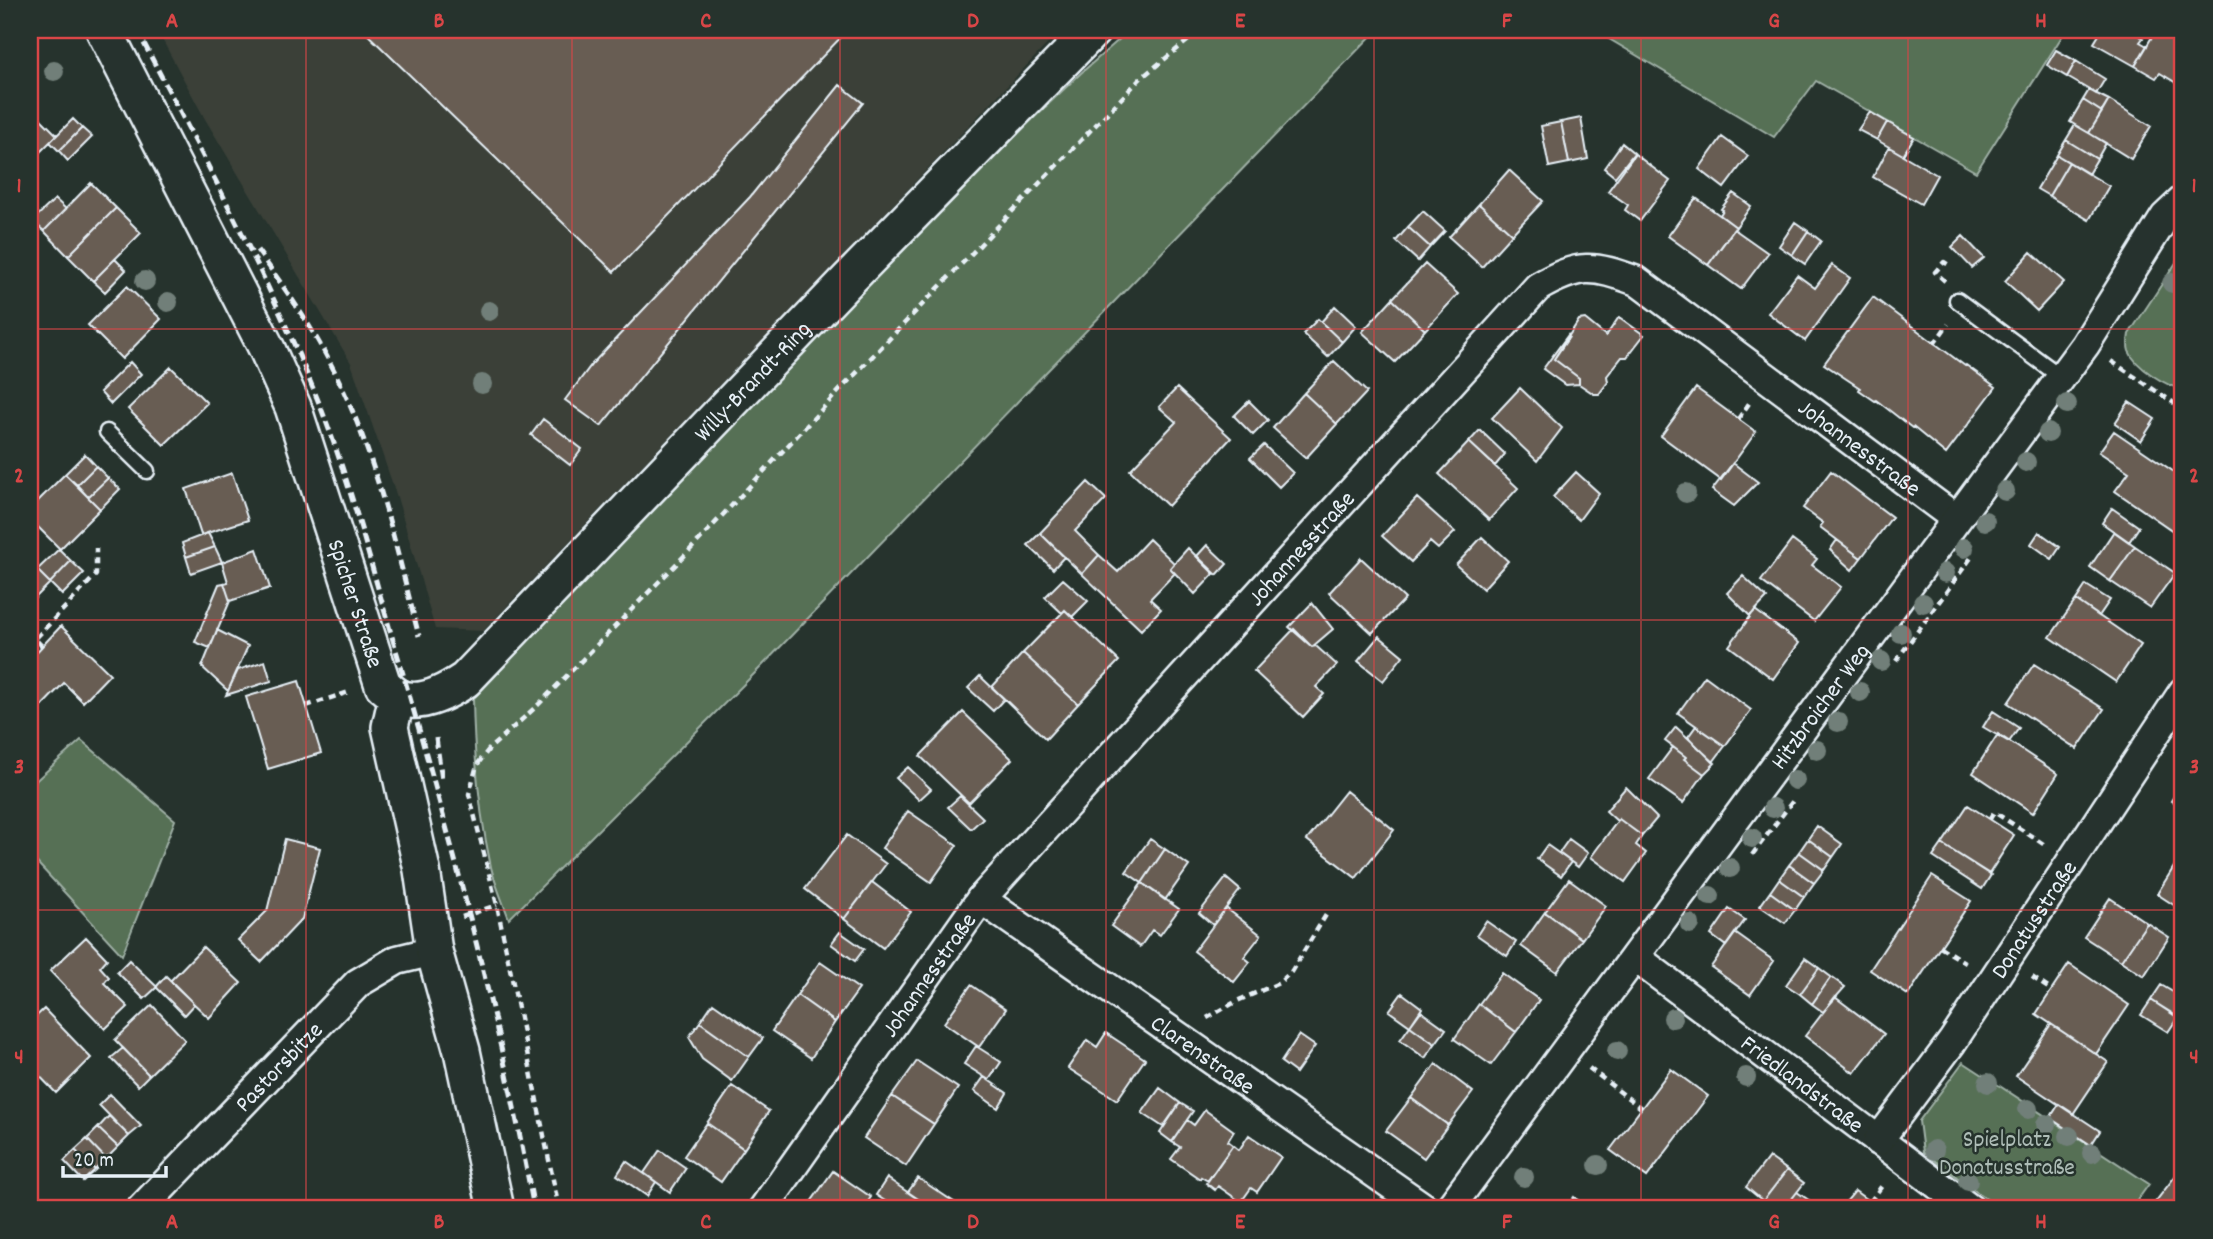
<svg xmlns="http://www.w3.org/2000/svg" width="2213" height="1239" viewBox="0 0 2213 1239" font-family="Dekko,sans-serif">
<rect width="100%" height="100%" fill="#26332d"/>
<filter id="ink" filterUnits="userSpaceOnUse"><feTurbulence type="fractalNoise" baseFrequency=".0143" numOctaves="2"/><feDisplacementMap in="SourceGraphic" scale="14" xChannelSelector="R" yChannelSelector="G"/><feConvolveMatrix kernelMatrix="1 2 1 2 8 2 1 2 1" color-interpolation-filters="sRGB"/></filter>
<g filter="url(#ink)">
<path fill="#3a4038" d="M157,30H1061L483,631L435,629L397,497L351,363L205,119Z"/>
<path fill="#566f55" stroke="#9fb0a6" stroke-width="2" d="M1130,30H1377L758,670L509,919C503,902 495,884 491,867C479,812 474,756 473,699L948,200L1081,73Z
M1594,30H2066L1976,172L1816,81L1774,137Z
M2183,252V389C2167,387 2135,367 2129,351C2127,345 2128,340 2129,334Z
M81,740L175,820L122,955L30,855V786Z
M1963,1062L2149,1184L2131,1209H2000L1923,1152L1919,1121Z"/>
<path fill="#685d53" stroke="#e8f1f8" stroke-width="2" d="M363,30H848L614,272Z
M2102,30H2129L2143,38L2140,42L2147,46L2135,66L2094,43Z
M2156,30H2173L2183,35V75L2178,84L2160,73L2156,78L2135,66Z
M2056,50L2076,61L2067,77L2047,65Z
M2076,61L2105,79L2096,94L2067,77Z
M840,85L863,103L601,426L565,400L592,364L750,197Z
M2089,90L2109,100L2102,112L2083,100Z
M2083,100L2102,112L2089,133L2070,122Z
M2109,100L2151,126L2131,159L2089,133Z
M30,108L57,135L30,162Z
M1870,112L1887,122L1877,140L1858,130Z
M1581,118L1588,159L1569,163L1561,122Z
M73,119L82,128L59,151L50,142Z
M1561,122L1569,163L1549,167L1541,126Z
M1887,122L1914,137L1903,155L1877,140Z
M2075,125L2106,143L2097,159L2066,140Z
M82,128L92,137L68,161L59,151Z
M1722,137L1748,156L1724,188L1699,169Z
M2066,140L2097,159L2088,174L2057,155Z
M1622,143L1634,153L1615,177L1604,168Z
M1889,147L1937,175L1921,204L1873,177Z
M1635,154L1670,181L1640,221L1625,210L1628,205L1608,191Z
M2057,155L2069,162L2049,196L2037,189Z
M2069,162L2109,186L2089,220L2049,196Z
M1509,170L1543,201L1512,234L1479,204Z
M91,183L116,208L68,256L44,231Z
M1733,193L1751,206L1736,227L1720,215L1723,210L1721,209Z
M1696,198L1736,227L1708,265L1668,236Z
M55,199L66,209L44,231L32,221Z
M1479,204L1512,234L1482,267L1449,237Z
M116,208L141,233L93,281L68,256Z
M1423,211L1445,231L1430,247L1408,227Z
M1795,222L1808,231L1792,255L1779,246Z
M1408,227L1430,247L1418,261L1396,241Z
M1734,229L1768,253L1741,289L1708,265Z
M1808,231L1821,241L1805,264L1792,255Z
M1963,236L1984,258L1972,268L1952,247Z
M2031,252L2064,282L2037,311L2005,281Z
M115,259L126,270L105,292L93,281Z
M1425,264L1458,294L1425,330L1392,299Z
M1832,265L1850,278L1805,341L1768,313L1797,275L1815,288Z
M127,286L161,319L122,359L88,325Z
M1873,297L1965,366L1966,365L1996,387L1946,454L1913,427L1912,428L1876,400L1875,401L1859,390L1860,388L1824,364Z
M1392,299L1425,330L1395,362L1362,332Z
M1335,306L1356,326L1342,342L1321,322Z
M1619,317L1644,335L1627,357H1622L1607,376L1608,382L1599,394H1594L1579,384V378L1554,359L1579,320L1585,319L1606,336Z
M1318,319L1342,342L1328,357L1303,334Z
M1568,335L1569,337L1554,359L1579,378V384L1565,385L1543,369Z
M1334,361L1367,392L1337,424L1304,393Z
M130,362L141,374L111,404L100,392Z
M171,367L207,403L164,445L128,409Z
M1177,388L1231,438L1168,506L1130,470L1176,422L1159,407Z
M1520,388L1562,428L1537,461L1492,418Z
M1696,388L1756,432L1721,480L1661,436Z
M1304,393L1337,424L1306,458L1273,428Z
M1249,401L1268,420L1253,435L1234,416Z
M2129,402L2155,419L2141,441L2115,423Z
M543,419L582,449L570,465L531,435Z
M1480,430L1505,454L1495,466L1469,442Z
M2114,431L2183,478V523L2176,533L2115,491L2129,472L2099,452Z
M1469,442L1518,488L1489,520L1439,474Z
M1264,445L1293,473L1279,487L1250,458Z
M85,454L96,466L77,485L65,474Z
M1733,463L1758,482L1734,506L1712,490Z
M96,466L108,478L88,497L77,485Z
M1831,471L1892,517L1861,558L1820,527L1823,523L1803,508Z
M1576,472L1599,493L1579,520L1553,497Z
M232,473L248,520L201,535L186,489Z
M65,474L100,509L60,549L30,519V509Z
M108,478L120,489L100,509L88,497Z
M1088,482L1106,499L1075,531L1099,555L1082,574L1040,533Z
M1417,498L1455,532L1438,549L1430,542L1411,562L1382,536Z
M2112,508L2139,527L2129,542L2102,523Z
M2114,531L2135,546L2110,581L2090,567Z
M2039,532L2060,547L2052,559L2031,544Z
M208,533L215,547L186,557L182,543Z
M1040,533L1064,557L1053,569L1028,545Z
M1482,537L1508,561L1483,589L1456,565Z
M1149,539L1174,563L1170,568L1175,573L1150,599L1161,609L1141,630L1082,574L1099,555L1118,572Z
M1792,540L1817,559L1812,565L1841,587L1814,621L1761,581Z
M1837,540L1861,558L1852,570L1830,550Z
M1207,545L1227,564L1217,575L1197,556Z
M2135,546L2175,573L2150,608L2110,581Z
M215,547L222,562L191,573L186,557Z
M1188,548L1214,574L1195,594L1170,568Z
M59,549L71,561L50,583L37,570Z
M257,549L270,588L230,601L224,583L228,582L222,562Z
M2183,557V574L2175,569Z
M1361,558L1405,599L1372,633L1329,593Z
M71,561L84,573L62,595L50,583Z
M37,570L50,583L30,603V577Z
M1743,576L1767,598L1750,616L1727,593Z
M1063,579L1088,601L1072,617L1065,610L1062,613L1045,597Z
M224,583L230,601L210,648L195,642L219,584Z
M2086,585L2110,600L2099,616L2076,600Z
M2076,600L2141,645L2116,682L2050,637Z
M1312,603L1333,629L1312,647L1289,627Z
M1065,610L1119,661L1078,704L1023,653Z
M1755,610L1799,643L1773,679L1729,646Z
M61,626L110,674L83,702L64,683L36,712L30,706V659Z
M1294,629L1312,647L1316,646L1337,665L1316,687L1324,694L1303,717L1254,671Z
M217,630L248,646L228,691L202,667Z
M1379,636L1403,656L1383,681L1358,661Z
M1023,653L1078,704L1046,739L992,687Z
M265,661L271,681L226,695L238,670Z
M2034,664L2104,709L2077,749L2008,703Z
M980,676L1004,699L993,711L968,688Z
M1705,676L1751,710L1725,746L1678,713Z
M299,681L321,753L268,769L246,697Z
M1993,711L2019,728L2009,742L1983,727Z
M963,712L1012,759L969,803L920,756Z
M1696,726L1725,746L1713,762L1688,737Z
M1676,727L1715,763L1704,774L1684,759L1686,757L1665,741Z
M1998,734L2058,774L2033,813L1973,773Z
M1673,747L1686,757L1684,759L1704,774L1683,803L1649,779Z
M908,767L931,789L919,800L896,778Z
M2183,782V809L2171,801Z
M1626,787L1657,818L1642,836L1619,819L1617,821L1606,811Z
M1346,791L1394,830L1356,878L1307,840Z
M960,796L983,818L971,829L948,807Z
M1968,805L2014,835L1989,874L1942,844Z
M908,811L957,845L931,882L882,848Z
M1619,819L1642,836L1636,845L1646,853L1625,882L1591,857Z
M1817,826L1842,844L1833,857L1808,839Z
M847,835L886,864L844,919L805,889Z
M285,839L320,848L302,919L261,962L238,940L267,911Z
M1150,839L1165,849L1142,883L1126,872Z
M1569,839L1588,853L1578,867L1559,853Z
M1808,839L1833,857L1824,870L1799,852Z
M1942,844L1991,875L1982,889L1933,857Z
M1547,845L1571,862L1561,876L1537,859Z
M1165,849L1189,866L1165,900L1142,883Z
M1799,852L1824,870L1814,883L1789,865Z
M2182,854L2183,855V911L2157,894Z
M1789,865L1814,883L1804,897L1779,879Z
M1932,876L1971,901L1908,995L1870,970Z
M1226,878L1240,890L1213,925L1199,913Z
M1569,879L1606,906L1582,939L1545,912Z
M1779,879L1804,897L1795,910L1770,892Z
M872,882L911,912L883,948L844,919Z
M1142,883L1179,909L1160,935L1152,930L1140,947L1111,926Z
M1770,892L1795,910L1785,923L1760,906Z
M2110,898L2147,923L2121,961L2084,937Z
M1226,908L1261,935L1244,957L1250,962L1234,982L1194,951Z
M1729,909L1745,920L1726,946L1711,935Z
M1545,912L1582,939L1557,972L1521,946Z
M1486,921L1516,942L1507,956L1477,935Z
M2147,923L2169,937L2144,976L2121,961Z
M840,932L864,949L855,961L831,944Z
M1735,933L1774,961L1750,995L1711,967Z
M86,937L107,959L100,967L109,977L104,983L128,1007L105,1029L50,971Z
M203,947L241,983L209,1018L170,981Z
M1805,958L1819,968L1800,994L1786,985Z
M129,960L157,987L144,999L117,972Z
M820,962L859,989L835,1022L797,995Z
M2069,964L2129,1005L2096,1054L2036,1014Z
M1819,968L1831,977L1812,1004L1800,994Z
M1502,973L1539,1000L1516,1032L1479,1004Z
M166,976L194,1004L184,1015L156,987Z
M1831,977L1845,987L1823,1012L1812,1004Z
M971,985L1006,1009L979,1047L944,1023Z
M2161,985L2183,998V1021L2151,1000Z
M1402,993L1422,1008L1410,1026L1389,1011Z
M797,995L835,1022L811,1058L772,1031Z
M1835,997L1884,1034L1854,1073L1805,1036Z
M2151,1000L2178,1017L2168,1032L2141,1015Z
M713,1003L763,1038L749,1057L700,1022Z
M1479,1004L1516,1032L1491,1065L1454,1039Z
M152,1005L185,1040L149,1075L115,1040Z
M44,1009L91,1058L56,1093L30,1066V1022Z
M1421,1011L1446,1029L1435,1044L1410,1026Z
M700,1022L749,1057L732,1081L702,1059L689,1037Z
M2051,1024L2108,1062L2073,1114L2016,1076Z
M1410,1026L1435,1044L1425,1058L1400,1040Z
M1106,1033L1145,1059L1117,1100L1068,1068L1087,1040L1097,1047Z
M1299,1035L1315,1046L1296,1073L1281,1062Z
M976,1046L1001,1062L989,1080L964,1064Z
M123,1048L149,1075L138,1086L111,1058Z
M917,1061L958,1088L934,1124L892,1096Z
M1436,1064L1473,1092L1448,1125L1411,1098Z
M1671,1069L1708,1096L1647,1177L1610,1150Z
M984,1077L1007,1093L998,1108L974,1091Z
M732,1086L769,1111L744,1149L707,1123Z
M1160,1088L1180,1103L1163,1127L1142,1113Z
M110,1094L141,1126L129,1136L99,1105Z
M892,1096L934,1124L906,1166L864,1138Z
M1411,1098L1448,1125L1424,1158L1386,1131Z
M1180,1103L1193,1111L1172,1142L1160,1133Z
M2059,1104L2100,1131L2091,1145L2050,1118Z
M1205,1110L1234,1131L1228,1141L1233,1145L1208,1181L1201,1177L1200,1179L1171,1159L1180,1147L1172,1142L1187,1120L1194,1125Z
M109,1116L129,1136L118,1147L98,1128Z
M707,1123L744,1149L721,1182L684,1156Z
M98,1128L118,1147L106,1159L87,1139Z
M1249,1135L1281,1157L1257,1192L1251,1188L1241,1202L1218,1186L1215,1190L1206,1183L1233,1145L1239,1150Z
M87,1139L106,1159L95,1170L75,1150Z
M75,1150L95,1170L83,1181L64,1161Z
M660,1150L686,1168L670,1192L644,1173Z
M1769,1157L1787,1170L1763,1201L1746,1187Z
M626,1161L656,1182L647,1196L617,1175Z
M2183,1166V1209H2150Z
M1787,1170L1804,1183L1784,1209H1774L1763,1201Z
M833,1171L871,1197L863,1209H806Z
M887,1178L932,1209H897L876,1195Z
M918,1178L954,1202L949,1209H933L908,1192Z
M1855,1191L1870,1202L1880,1209H1840Z
M1797,1192L1813,1203L1808,1209H1784Z
M1574,1197L1584,1205L1590,1209H1565Z"/>
<g fill="none" stroke-linecap="round" stroke-linejoin="round">
<g stroke="#e8f1f8" stroke-width="19">
<path id="service" d="M1957,300L2061,377
M107,432L147,471"/>
</g>
<g stroke="#e8f1f8" stroke-width="33">
<g id="minor">
<path id="s1" d="M981,899L1426,1209"/>
<path id="s2" d="M1635,957L1970,1209"/>
<path id="s3" d="M1878,1141L1952,1042L2183,692"/>
<path id="s4" d="M141,1209L358,983L397,960L434,951"/>
<path id="s5" d="M763,1209L981,899L1538,287C1580,263 1592,265 1637,281L1955,518"/>
<path id="s6" d="M1449,1209L2085,345L2165,217L2183,200"/>
</g>
</g>
<g stroke="#e8f1f8" stroke-width="40">
<g id="tertiary">
<path id="s7" d="M104,30L267,349L293,407L383,685C387,688 392,693 396,696C418,708 447,692 465,680L848,280L1093,30"/>
<path d="M397,696L390,727L422,870L434,951L462,1051L496,1209"/>
</g>
</g>
<path stroke="#e8f1f8" stroke-width="4.5" stroke-dasharray="7 5" stroke-linecap="butt" d="M1945,281L1935,272L1944,262L1949,265
M1934,344L1948,324
M2111,361L2183,409
M1738,419L1750,402
M42,646L35,639L96,575V548
M1896,661L1973,555
M306,706L349,692
M1990,819L1994,812L2045,845
M1752,855L1795,798
M462,917L497,905
M1940,947L1966,963
M2032,977L2051,990
M1207,1018L1237,1001L1279,983L1291,972L1326,915
M1589,1068L1641,1108
M1870,1202L1884,1183
M559,1209L497,905L469,794L477,765L489,749L538,705L688,552L839,391L1141,78L1201,30"/>
<use href="#service" stroke="#26332d" stroke-width="14"/>
<use href="#minor" stroke="#26332d" stroke-width="28"/>
<use href="#tertiary" stroke="#26332d" stroke-width="35"/>
<path stroke="#e8f1f8" stroke-width="5" stroke-dasharray="10 5" stroke-linecap="butt" d="M137,30C201,152 267,275 319,403C348,476 368,554 390,630C447,821 498,1013 534,1209
M257,250C291,296 323,343 346,396C380,472 398,556 419,636
M436,738L442,780"/>
</g>
<g fill="#717f79">
<circle cx="54" cy="71" r="10"/>
<circle cx="145" cy="281" r="10"/>
<circle cx="2172" cy="283" r="10"/>
<circle cx="168" cy="302" r="10"/>
<circle cx="489" cy="311" r="10"/>
<circle cx="482" cy="384" r="10"/>
<circle cx="2067" cy="404" r="10"/>
<circle cx="2048" cy="433" r="10"/>
<circle cx="2026" cy="462" r="10"/>
<circle cx="2005" cy="491" r="10"/>
<circle cx="1686" cy="493" r="10"/>
<circle cx="1985" cy="521" r="10"/>
<circle cx="1964" cy="548" r="10"/>
<circle cx="1945" cy="573" r="10"/>
<circle cx="1923" cy="603" r="10"/>
<circle cx="1901" cy="633" r="10"/>
<circle cx="1881" cy="661" r="10"/>
<circle cx="1860" cy="692" r="10"/>
<circle cx="1838" cy="722" r="10"/>
<circle cx="1817" cy="750" r="10"/>
<circle cx="1795" cy="780" r="10"/>
<circle cx="1773" cy="808" r="10"/>
<circle cx="1752" cy="838" r="10"/>
<circle cx="1730" cy="868" r="10"/>
<circle cx="1710" cy="896" r="10"/>
<circle cx="1690" cy="924" r="10"/>
<circle cx="1673" cy="1018" r="10"/>
<circle cx="1617" cy="1051" r="10"/>
<circle cx="1746" cy="1077" r="10"/>
<circle cx="1988" cy="1083" r="10"/>
<circle cx="2028" cy="1109" r="10"/>
<circle cx="2046" cy="1124" r="10"/>
<circle cx="2069" cy="1136" r="10"/>
<circle cx="1934" cy="1150" r="10"/>
<circle cx="2092" cy="1153" r="10"/>
<circle cx="1598" cy="1165" r="10"/>
<circle cx="1524" cy="1177" r="10"/>
<circle cx="1968" cy="1181" r="10"/>
</g>
</g>
<path fill="none" stroke="#d94647" stroke-width="2" stroke-opacity="0.55" d="M306,30V1209M572,30V1209M840,30V1209M1106,30V1209M1374,30V1209M1641,30V1209M1908,30V1209M30,329H2183M30,620H2183M30,910H2183"/>
<g text-anchor="middle" stroke-width="5" stroke-linejoin="round" paint-order="stroke">
<g font-size="24" fill="#e8f1f8" stroke="#26332d">
<text dy="8" stroke="none"><textPath href="#s7" startOffset="1220">Willy-Brandt-Ring</textPath></text>
<text dy="8" stroke="none"><textPath href="#s5" startOffset="1589">Johannesstraße</textPath></text>
<text dy="8" stroke="none"><textPath href="#s5" startOffset="854">Johannesstraße</textPath></text>
<text dy="8" stroke="none"><textPath href="#s7" startOffset="628">Spicher Straße</textPath></text>
<text dy="8" stroke="none"><textPath href="#s6" startOffset="625">Hitzbroicher Weg</textPath></text>
<text dy="8" stroke="none"><textPath href="#s3" startOffset="271">Donatusstraße</textPath></text>
<text dy="8" stroke="none"><textPath href="#s5" startOffset="287">Johannesstraße</textPath></text>
<text dy="8" stroke="none"><textPath href="#s1" startOffset="271">Clarenstraße</textPath></text>
<text dy="8" stroke="none"><textPath href="#s4" startOffset="198">Pastorsbitze</textPath></text>
<text dy="8" stroke="none"><textPath href="#s2" startOffset="210">Friedlandstraße</textPath></text>
</g>
<g font-size="24" fill="#aebdb7" stroke="#26332d">
<text x="2007" y="1146">Spielplatz<tspan x="2007" dy="28">Donatusstraße</tspan></text>
</g>
</g>
<rect width="2213" height="1239" fill="none" stroke="#26332d" stroke-width="77"/>
<path d="M63 1166v10h103v-10" fill="none" stroke="#e8f1f8" stroke-width="3.5"/>
<text x="74" y="1166" font-size="21" fill="#e8f1f8" stroke="#26332d" stroke-width="5" paint-order="stroke">20 m</text>
<rect x="38" y="38" width="2136" height="1162" fill="none" stroke="#d94647" stroke-width="2.5"/>
<g font-size="23" text-anchor="middle" font-weight="bold" fill="#d94647">
<text x="172" y="27">A</text>
<text x="439" y="27">B</text>
<text x="706" y="27">C</text>
<text x="973" y="27">D</text>
<text x="1240" y="27">E</text>
<text x="1507" y="27">F</text>
<text x="1774" y="27">G</text>
<text x="2041" y="27">H</text>
<text x="19" y="192">1</text>
<text x="2194" y="192">1</text>
<text x="19" y="482">2</text>
<text x="2194" y="482">2</text>
<text x="19" y="773">3</text>
<text x="2194" y="773">3</text>
<text x="19" y="1063">4</text>
<text x="2194" y="1063">4</text>
<text x="172" y="1228">A</text>
<text x="439" y="1228">B</text>
<text x="706" y="1228">C</text>
<text x="973" y="1228">D</text>
<text x="1240" y="1228">E</text>
<text x="1507" y="1228">F</text>
<text x="1774" y="1228">G</text>
<text x="2041" y="1228">H</text>
</g>
</svg>
